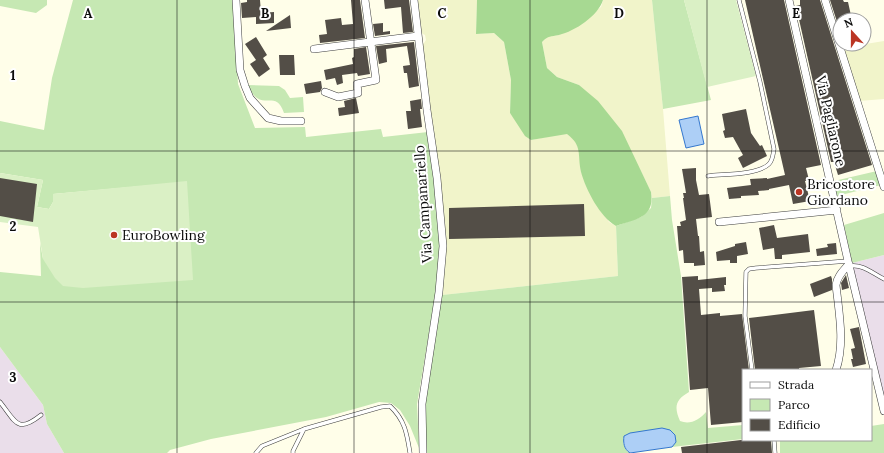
<svg xmlns="http://www.w3.org/2000/svg" width="884" height="453" viewBox="0 0 884 453" font-family="Lora,serif">
<rect width="100%" height="100%" fill="#fffee9"/>
<path fill="#eadeea" d="M884,255V401L852,263Z
M0,347L43,405L47,424L64,453H0Z"/>
<path fill="#f1f4ca" d="M416,0H477L476,34L494,33L504,42L511,80L510,113L531,140L567,133L575,139L579,149L581,172L609,222L616,226L618,276L442,295L446,256V240L422,46L426,40L425,35L421,33Z
M603,0H652L663,109L670,196L652,198L651,192L639,168L579,85L557,77L547,68L542,42L548,36L559,35L601,7Z
M884,41V99L859,101L841,48Z"/>
<path fill="#c6e8b3" d="M0,0H47V5L36,13L0,6Z
M73,0H233L238,84L255,128L305,127L306,137L381,129L383,137L428,132L433,167L440,244L437,286L417,404L419,448L410,426L400,410L391,403L379,402L326,417L211,439L170,450L167,453H64L47,424L43,405L0,347V272L41,276L40,243L43,259L187,182L53,194V202L49,209L37,207L43,180L0,173V121L44,130L52,78Z
M652,0H684L711,100L663,109Z
M247,85L279,86L285,90L290,98L303,97L304,112L284,113C277,93 268,105 257,98C253,95 250,90 247,85Z
M877,171L881,185L837,196L834,181Z
M670,196L672,220L681,276L689,392C675,400 674,407 680,421C690,425 699,420 706,412L708,428L743,425V439L672,447L676,442H623L626,450L630,453H426L425,409L428,384L442,295L618,276L616,226L641,217L651,208L652,198Z
M884,213V255L852,263L844,225Z
M884,424V453H780V440H871V426Z"/>
<path fill="#a7d992" d="M477,0H603C598,16 575,31 559,35C550,37 549,35 542,42L547,68L557,77L579,85L598,101L622,131L651,192C655,218 636,219 616,226C600,217 586,190 581,172C577,155 583,146 567,134L531,140L525,136L510,113L511,80L504,42L494,33L476,34Z"/>
<path fill="#daf0c5" d="M684,0H736L756,76L707,87Z
M0,173L43,180L37,207L49,209L53,202V194L187,181L193,280L83,288L63,286L55,278L43,259L38,227L0,222Z"/>
<path fill="#adcff6" stroke="#3477ce" d="M698,116L704,144L686,148L679,120Z
M662,428L670,430L675,435L676,442L672,447L630,453C624,449 623,443 624,436L630,433Z"/>
<path fill="#534e47" d="M247,0H260L261,13L274,12V23L256,24V17L242,18L241,3L247,2Z
M351,0H360L365,38L320,43L319,35L327,34L325,20L341,18L342,25L353,24Z
M384,0H409L413,32L403,33L401,7L385,9Z
M745,0H784L821,165L806,168L809,180L805,181L810,201L793,204L789,185L769,189V190L758,191L759,195L741,196V198L729,199L727,188L751,185L750,179L767,178V179L785,175Z
M800,0H820L872,165L838,175L834,162H831L796,6L800,5Z
M830,0H843L844,2H848L852,20H840L839,28Z
M290,15L291,28L266,31Z
M383,23V32L390,31V34L375,36L373,24Z
M256,37L267,55L263,58L270,69L259,77L250,64L256,60L245,44Z
M414,42L419,86L409,88L407,73H404L403,66L410,65L407,46L386,49L387,62L379,64L376,46Z
M366,47L370,74L358,76L357,73L342,75L343,83L337,85L335,78L326,80L324,70L353,64L352,58L354,57V49Z
M279,55H294L295,75H280Z
M321,81L322,88L320,92L306,94L304,84Z
M356,98L359,113L339,116L338,108L345,107L344,101Z
M421,99L422,109H420L422,127L408,129L406,111H411L410,101Z
M746,109L751,133L760,146L762,145L767,156L743,168L738,158L743,155L733,137L725,138L723,131L725,130L722,114Z
M696,168V180L699,195L709,194L712,217L696,219L698,236H699L700,252L704,251L705,265L694,266V263H684L683,250L679,251L677,226H681L680,222L686,220L683,198H684L683,193H686L682,169Z
M0,178L37,184L33,222L0,216Z
M584,204L585,236L449,239V208Z
M774,225L777,238L808,234L810,252L782,255V259H775L774,248L763,250L759,228Z
M746,242L748,254L737,256V263H730V260L717,261L716,252L735,246V244Z
M836,243L837,254L817,256L816,249L828,247L827,244Z
M846,275L849,288L842,290L841,283Z
M698,276V280L726,277V285H724L725,291L712,292V288L699,289L701,315L720,313V316L742,314L749,370H743V422L711,425L708,388L690,390L682,277Z
M831,276L832,279V290L814,297L810,284Z
M814,310L821,366L799,368V370H755L749,318Z
M859,327L866,364L853,367L851,359H853L851,349L855,348L850,329Z
M741,440H771L772,453H682L681,447Z"/>
<g fill="none" stroke-linecap="round" stroke-linejoin="round">
<g stroke="#3e3e3e" stroke-width="4.5">
<path id="service" d="M708,176C723,174 758,175 769,164C773,160 773,154 774,149L760,82L739,0
M850,266C863,264 872,273 884,279
M752,370L745,316L746,272L749,269L756,268L848,261
M0,402C16,422 17,434 41,415
M774,440L775,453
M256,453L262,446L304,429L381,407L390,406C405,420 407,434 410,453
M293,453V451L304,429"/>
</g>
<g stroke="#3e3e3e" stroke-width="8">
<path id="minor" d="M236,0L240,70L245,86L250,98L268,118L281,121H301
M414,0L427,110L437,178L443,246L439,292L422,404L423,453
M789,0L848,261L884,411
M825,0L884,187
M314,49L418,36
M325,92L338,97L358,93L357,84L376,80L365,0
M719,222L837,210
M836,370C845,343 839,313 836,285C837,276 844,270 849,264"/>
</g>
<use href="#service" stroke="#fff" stroke-width="3.5"/>
<use href="#minor" stroke="#fff" stroke-width="7"/>
</g>
<path fill="none" stroke="#0b0b0b" stroke-width="1" stroke-opacity="0.55" d="M177,0V453M354,0V453M530,0V453M707,0V453M0,151H884M0,302H884"/>
<g fill="#bb3523" stroke="#fff" stroke-width="1.5">
<circle cx="799" cy="192" r="4"/>
<circle cx="114" cy="235" r="4"/>
</g>
<g text-anchor="middle" stroke-width="4" stroke-linejoin="round" paint-order="stroke">
<g font-size="14" fill="#0b0b0b" stroke="#fff">
<text transform="translate(831 121) rotate(77)" y="5">Via Pagliarone</text>
<text transform="translate(423 204) rotate(-94)" y="5">Via Campanariello</text>
</g>
<g font-size="14" fill="#0b0b0b" stroke="#fff" text-anchor="start">
<text x="807" y="189">Bricostore<tspan x="807" dy="16">Giordano</tspan></text>
<text x="122" y="240">EuroBowling</text>
</g>
</g>
<g font-size="13" text-anchor="middle" font-weight="bold" fill="#0b0b0b" stroke="#fff" stroke-width="4" stroke-linejoin="round" paint-order="stroke">
<text x="88" y="18">A</text>
<text x="265" y="18">B</text>
<text x="442" y="18">C</text>
<text x="619" y="18">D</text>
<text x="796" y="18">E</text>
<text x="13" y="80">1</text>
<text x="13" y="231">2</text>
<text x="13" y="382">3</text>
</g>
<rect x="742" y="369" width="130" height="72" fill="#ffffff" stroke="#9d9d9d"/>
<rect x="750" y="382" width="20" height="6" fill="#ffffff" stroke="#9d9d9d"/>
<text x="778" y="389" font-size="12" fill="#0b0b0b">Strada</text>
<rect x="750" y="399" width="20" height="12" fill="#c6e8b3" stroke="#9d9d9d"/>
<text x="778" y="409" font-size="12" fill="#0b0b0b">Parco</text>
<rect x="750" y="419" width="20" height="12" fill="#534e47" stroke="#9d9d9d"/>
<text x="778" y="429" font-size="12" fill="#0b0b0b">Edificio</text>
<g transform="translate(852 32) rotate(339)"><circle r="19" fill="#ffffff" stroke="#9d9d9d"/>
<path d="M0-3L7 15L0 10L-7 15Z" fill="#bb3523"/>
<text y="-6" font-size="11" font-weight="bold" text-anchor="middle" fill="#0b0b0b">N</text>
</g>
</svg>
